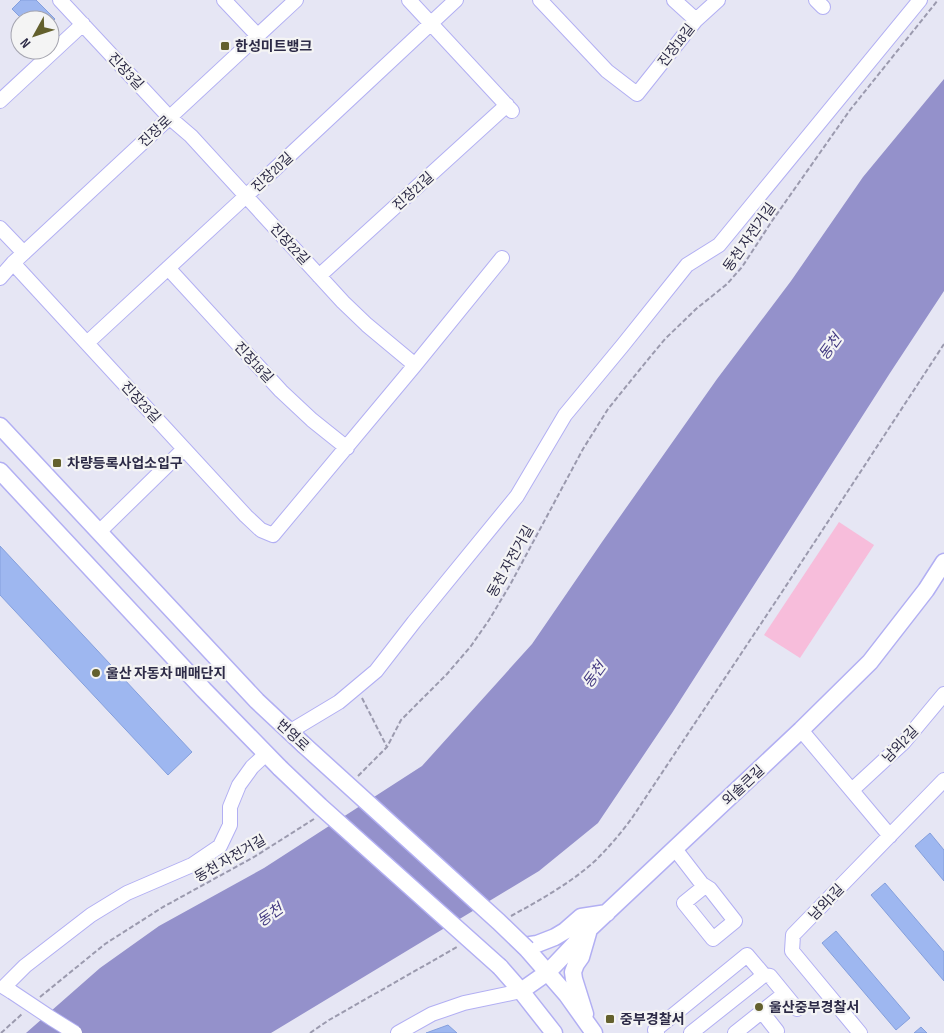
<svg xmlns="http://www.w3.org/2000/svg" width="944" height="1033" viewBox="0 0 944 1033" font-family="'Sofia Sans Condensed','Noto Sans KR',sans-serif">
<rect width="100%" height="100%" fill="#e6e6f4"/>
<path fill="#f7bddb" d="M839,522L874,545L800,658L764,635Z"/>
<path fill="#9491cb" d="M944,79V291L890,373L672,713L598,823L539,871L271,1033H26L100,968L159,926L264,868L422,766L532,644L602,542L717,379L791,281L863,177Z"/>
<path fill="#9eb7f0" stroke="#849fdd" d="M21,0H36L55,19L50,24V20H23L12,9Z
M0,546L192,752L168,775L0,595Z
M930,833L944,850V881L915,846Z
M885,883L944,952V981L871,895Z
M836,931L910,1018L896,1030L822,943Z
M448,1025L457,1033H426Z
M921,1027L927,1033H914Z"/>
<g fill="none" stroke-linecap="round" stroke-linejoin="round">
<g stroke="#b2aff3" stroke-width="16">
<path id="minor" d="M60,0L170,118L191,136L343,302L367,325L415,365
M224,0L258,36
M409,0L512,111
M540,0L607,71L637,94L696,20L718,0
M674,0L696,20
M816,0L823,7
M0,101L83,24
M0,228L24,253
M13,263L246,516L261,530L273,535L415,365L502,258
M168,268L281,391L312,420L347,448
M319,276L507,105
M0,278L13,263L296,0
M87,343L246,196L456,0
M99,532L184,449
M801,730L890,836
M289,732L339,702L376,671L414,622L517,496L565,415L623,345L687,265L719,245L920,0
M852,790L904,742L944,694
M675,849L702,884L710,889L735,921L713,939L684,903L705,886
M12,992L4,987L25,966L91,915L127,893L192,865L220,846L230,825V807L239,785L252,767L266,754
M762,1012L777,1031
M398,1033L432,1014L464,1003L521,991
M657,1033L655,1030L747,955L764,975L770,976L797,1009
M691,1033L764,975
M735,1033L784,994
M860,1033L792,951L793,935L944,780"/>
</g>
<g stroke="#b2aff3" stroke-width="19">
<path id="major" d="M0,426L257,701L304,745
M0,471L204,690L280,768
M524,946L537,944L555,937L565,931L581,917L607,913
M527,949L567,995L594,1033
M500,967L521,991L554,1033
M521,991L548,972L585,933L801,730L870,662L926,590L944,562
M585,1014L574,979L573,972L576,964L581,957L588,933"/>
</g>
<path stroke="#9b9aae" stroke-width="2" stroke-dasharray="5 2.5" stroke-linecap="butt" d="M362,698L387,747
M358,776L387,747L401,720L447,674L471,646L489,620L510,585L583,449L608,409L641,368L665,339L696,309L727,284L742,267L772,221L850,110L938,0
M511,916C540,900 571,883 596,860C609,847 621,833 632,818L780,595L944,344
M40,997L105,944L163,907L254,857L314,819
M1,1033L22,1014
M310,1033L329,1020L457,947"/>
<use href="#minor" stroke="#fff" stroke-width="14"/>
<use href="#major" stroke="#fff" stroke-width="16"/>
<g stroke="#b2aff3" stroke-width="16" stroke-linecap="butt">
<path id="minor-bridge" d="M12,992L51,1018L75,1033"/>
</g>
<g stroke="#b2aff3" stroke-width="19" stroke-linecap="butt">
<path id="major-bridge" d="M304,745L499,922L527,949
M280,768L320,806L500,967"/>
</g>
<use href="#minor-bridge" stroke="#fff" stroke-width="14"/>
<use href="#major-bridge" stroke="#fff" stroke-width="16"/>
</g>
<g fill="#63602d" stroke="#f4f4f4" stroke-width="2">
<rect x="220" y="41" width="10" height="10" rx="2.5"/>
<rect x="52" y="458" width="10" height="10" rx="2.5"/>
<circle cx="96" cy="673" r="5"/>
<circle cx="759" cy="1007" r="5"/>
<rect x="605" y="1014" width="10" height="10" rx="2.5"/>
</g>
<g text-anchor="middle" stroke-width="4.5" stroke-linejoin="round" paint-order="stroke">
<g font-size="14" fill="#2d2b47" stroke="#f4f4f4">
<text transform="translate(676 45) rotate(-52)" y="5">진장18길</text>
<text transform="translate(126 71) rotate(47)" y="5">진장3길</text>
<text transform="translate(155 131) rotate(-43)" y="5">진장로</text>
<text transform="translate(272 172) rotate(-43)" y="5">진장20길</text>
<text transform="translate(413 191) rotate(-42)" y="5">진장21길</text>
<text transform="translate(749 237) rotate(-55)" y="5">동천 자전거길</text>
<text transform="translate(290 244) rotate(47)" y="5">진장22길</text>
<text transform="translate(254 362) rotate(47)" y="5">진장18길</text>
<text transform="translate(141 402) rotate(47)" y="5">진장23길</text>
<text transform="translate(510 561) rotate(-61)" y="5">동천 자전거길</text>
<text transform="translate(293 735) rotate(43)" y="5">번영로</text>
<text transform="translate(900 744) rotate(-46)" y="5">남외2길</text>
<text transform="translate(743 785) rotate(-43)" y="5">외솔큰길</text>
<text transform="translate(230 858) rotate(-30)" y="5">동천 자전거길</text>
<text transform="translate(826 902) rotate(-46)" y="5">남외1길</text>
</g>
<g font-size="14" font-weight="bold" fill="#2d2b47" stroke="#f4f4f4" text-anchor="start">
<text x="235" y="51">한성미트뱅크</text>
<text x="67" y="468">차량등록사업소입구</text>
<text x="106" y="678">울산 자동차 매매단지</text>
<text x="769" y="1012">울산중부경찰서</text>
<text x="620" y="1024">중부경찰서</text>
</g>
<g font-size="15" font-style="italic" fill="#453c83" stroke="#f4f4f4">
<text transform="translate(830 347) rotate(-54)" y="5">동천</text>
<text transform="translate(594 675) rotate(-54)" y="5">동천</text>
<text transform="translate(270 915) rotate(-35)" y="5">동천</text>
</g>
</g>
<g transform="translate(35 35) rotate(230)"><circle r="24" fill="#f4f4f4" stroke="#a4a4af"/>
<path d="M0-4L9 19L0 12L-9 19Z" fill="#63602d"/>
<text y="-8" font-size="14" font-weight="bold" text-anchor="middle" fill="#2d2b47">N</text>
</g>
</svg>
